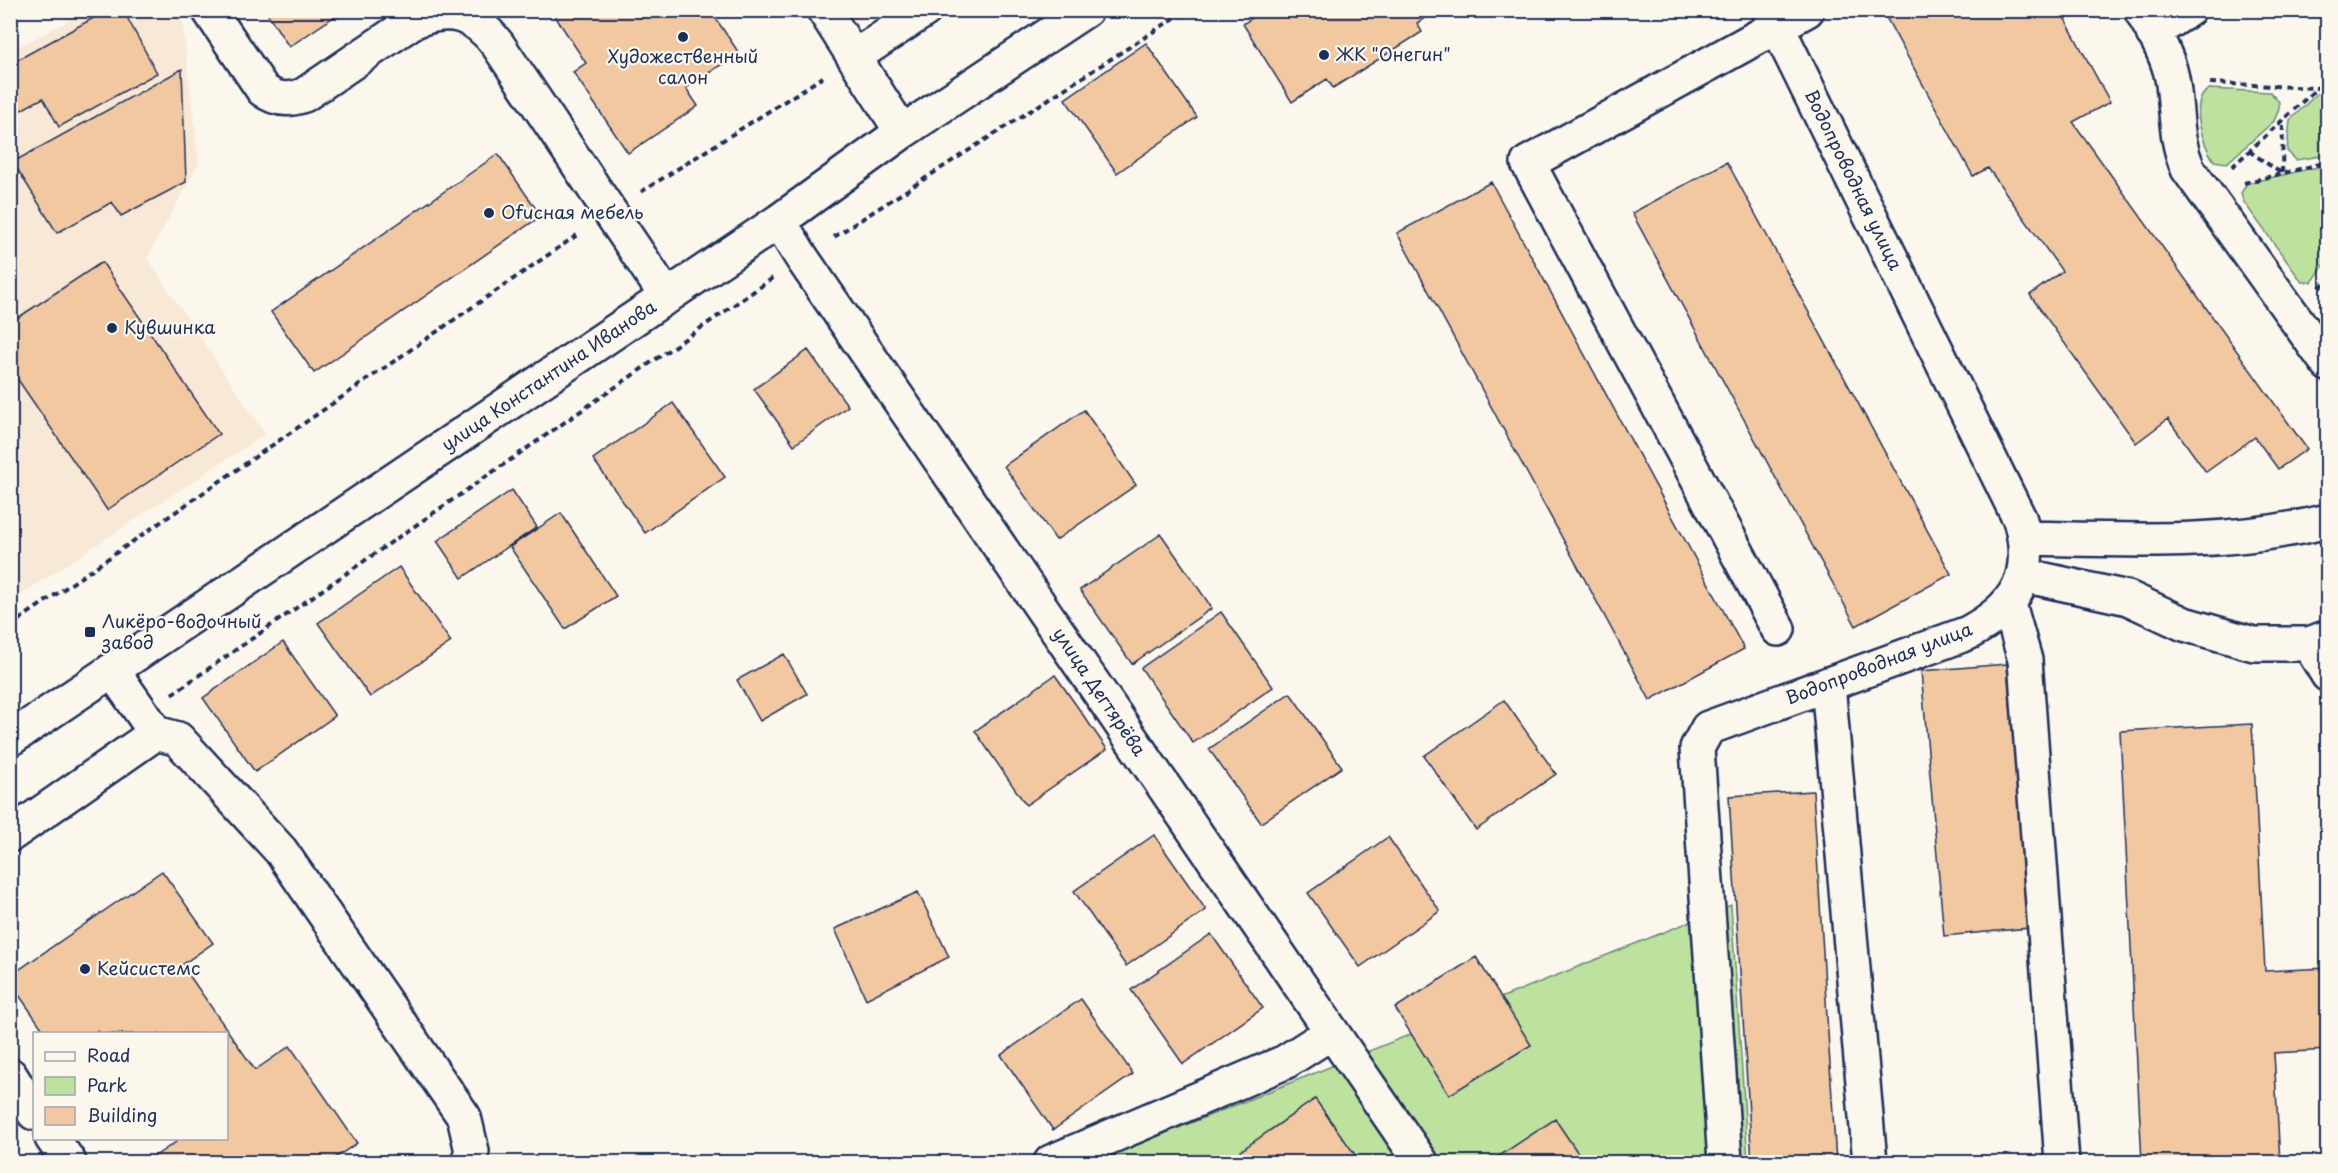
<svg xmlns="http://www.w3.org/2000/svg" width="2338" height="1173" viewBox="0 0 2338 1173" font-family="'Playpen Sans',sans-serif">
<rect width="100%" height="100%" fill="#fbf7ec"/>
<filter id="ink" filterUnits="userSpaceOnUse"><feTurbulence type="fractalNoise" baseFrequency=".0167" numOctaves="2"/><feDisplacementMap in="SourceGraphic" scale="12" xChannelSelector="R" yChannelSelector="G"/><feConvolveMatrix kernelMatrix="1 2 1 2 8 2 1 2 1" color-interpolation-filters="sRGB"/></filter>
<g filter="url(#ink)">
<path fill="#f8e9d6" d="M87,11H181L199,163L147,258L265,434L11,601V51Z"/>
<path fill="#bde29d" stroke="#6c887e" stroke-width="1.5" d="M2327,84V155L2296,160L2287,151L2290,120Z
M2209,89L2270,92L2279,102V109L2274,121L2227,163L2214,161C2203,144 2188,102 2209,89Z
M2327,165V261L2312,282H2302L2243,201L2241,193L2247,183Z
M1731,905L1748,1162H1104L1109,1156Z"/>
<path fill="#f2c8a1" stroke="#1b2f5e" stroke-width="1.5" d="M108,10H123L157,73L59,127L43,98L10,116V64Z
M265,10H344L289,47Z
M551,10H710L739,53L686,88L698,106L628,153L573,72L586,63Z
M1264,10H1437L1417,23L1422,32L1333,88L1327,79L1292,102L1243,24Z
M1902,10H2060L2110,102L2073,122L2307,449L2278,469L2255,437L2206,472L2168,419L2136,443L2030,295L2062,271L1988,168L1973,176L1887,19Z
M1146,43L1197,117L1117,173L1065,99Z
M182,69L186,182L121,216L112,202L57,233L13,162Z
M498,154L541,216L314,373L271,312Z
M1727,162L1951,574L1856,626L1632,213Z
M1491,182L1744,649L1650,700L1397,233Z
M102,262L219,434L107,510L10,368V323Z
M808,350L848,406L794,445L754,389Z
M673,403L725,477L645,533L593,459Z
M1084,410L1136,485L1056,540L1004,466Z
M512,490L537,527L462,578L437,541Z
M561,513L616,596L565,629L510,547Z
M1161,534L1212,608L1132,664L1080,590Z
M399,567L451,642L370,697L318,623Z
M1221,612L1273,687L1193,743L1141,668Z
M283,642L335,716L255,772L203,698Z
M784,654L807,694L760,721L737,680Z
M2007,664L2029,928L1944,936L1921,671Z
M1055,675L1107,749L1026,805L975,731Z
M1290,693L1342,767L1261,823L1209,749Z
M1504,700L1556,774L1476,830L1424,756Z
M2252,724L2265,971L2328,968V1050L2274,1053L2280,1162H2142L2120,731Z
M1813,791L1836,1162H1752L1729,796Z
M1154,835L1206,910L1126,966L1074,891Z
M1388,837L1440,911L1360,967L1308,893Z
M162,871L213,943L182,965L255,1070L290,1046L357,1143L329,1162H146L176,1142L174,1138H226V1034H100L98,1030L93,1034H46L10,982V976Z
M918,892L949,957L866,999L835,929Z
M1211,934L1263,1008L1183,1064L1131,990Z
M1476,957L1531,1045L1449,1095L1395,1008Z
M1081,999L1133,1074L1053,1130L1001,1055Z
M1315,1099L1356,1156L1347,1162H1247L1239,1152Z
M1555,1119L1584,1162H1490Z"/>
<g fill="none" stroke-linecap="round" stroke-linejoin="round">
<g stroke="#1b2f5e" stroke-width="38">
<path id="minor" d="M209,10L263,90C276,100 288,101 304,95L412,22C449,6 474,13 498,45L667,297
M824,10L902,132
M2141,10C2153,32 2167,53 2172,78C2178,111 2174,136 2188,169L2328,364
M2153,33L2188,10
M854,57L925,10
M779,221L802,258L1421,1162
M2025,538C2127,540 2228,546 2328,521
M2023,575L2128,598L2184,624L2254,644H2309L2328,637
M2009,604L2025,660L2062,1162
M1778,629L1528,163L1807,10
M2309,644L2328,675
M112,670L156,733L178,739L281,851L464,1117L472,1151L468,1162
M1828,684L1870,1162
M10,739L779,221L902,132L1086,10
M10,835L156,733
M10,1075L34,1113
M52,1138L69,1162
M1051,1162L1285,1062L1332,1032
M1725,1162L1697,748L1708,728L1968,633C2017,607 2036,575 2020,520L1769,10"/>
</g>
<path stroke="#1b2f5e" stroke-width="4" stroke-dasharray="6 4.5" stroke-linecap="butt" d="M2210,83L2317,88
M2249,151L2281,173
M2232,167L2328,78
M2282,173L2283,120
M2244,183L2328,162
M641,192L823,77
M834,237L1187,10
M2320,288L2328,278
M10,626L580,233
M172,694L773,278"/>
<use href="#minor" stroke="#fbf7ec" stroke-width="33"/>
</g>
</g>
<g fill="#1b2f5e" stroke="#fbf7ec" stroke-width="2">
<circle cx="683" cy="37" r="6"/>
<circle cx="1324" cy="55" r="6"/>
<circle cx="489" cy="213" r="6"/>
<circle cx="112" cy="328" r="6"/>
<rect x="84" y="626" width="12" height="12" rx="3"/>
<circle cx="85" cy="969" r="6"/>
</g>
<g text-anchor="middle" stroke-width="4.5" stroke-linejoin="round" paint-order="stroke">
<g font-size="18" fill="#1b2f5e" stroke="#fbf7ec" text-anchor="start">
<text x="1336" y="61">ЖК "Онегин"</text>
<text x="683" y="63" text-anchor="middle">Художественный<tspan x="683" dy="21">салон</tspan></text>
<text x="501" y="219">Оfисная мебель</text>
<text x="124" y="334">Кувшинка</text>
<text x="102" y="628">Ликёро-водочный<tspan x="102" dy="21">завод</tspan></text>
<text x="97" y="975">Кейсистемс</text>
</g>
<g font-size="18" fill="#1b2f5e" stroke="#fbf7ec">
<text transform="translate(1853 180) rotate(64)" y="6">Водопроводная улица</text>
<text transform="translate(549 376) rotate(-34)" y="6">улица Константина Иванова</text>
<text transform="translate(1879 664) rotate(-21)" y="6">Водопроводная улица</text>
<text transform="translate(1099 692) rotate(56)" y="6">улица Дегтярёва</text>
</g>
</g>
<rect width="2338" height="1173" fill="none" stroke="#fbf7ec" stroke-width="36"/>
<rect x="18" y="18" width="2302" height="1137" fill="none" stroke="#1b2f5e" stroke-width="2" filter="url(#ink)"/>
<rect x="33" y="1032" width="195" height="108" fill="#fbf7ec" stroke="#a1a7b3" stroke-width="1.5"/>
<rect x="45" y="1052" width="30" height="9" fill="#fbf7ec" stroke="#a1a7b3" stroke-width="1.5"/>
<text x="87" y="1062" font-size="18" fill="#1b2f5e">Road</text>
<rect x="45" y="1077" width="30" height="18" fill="#bde29d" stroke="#a1a7b3" stroke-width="1.5"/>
<text x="87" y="1092" font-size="18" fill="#1b2f5e">Park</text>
<rect x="45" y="1107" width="30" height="18" fill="#f2c8a1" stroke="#a1a7b3" stroke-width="1.5"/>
<text x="87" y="1122" font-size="18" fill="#1b2f5e">Building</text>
</svg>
